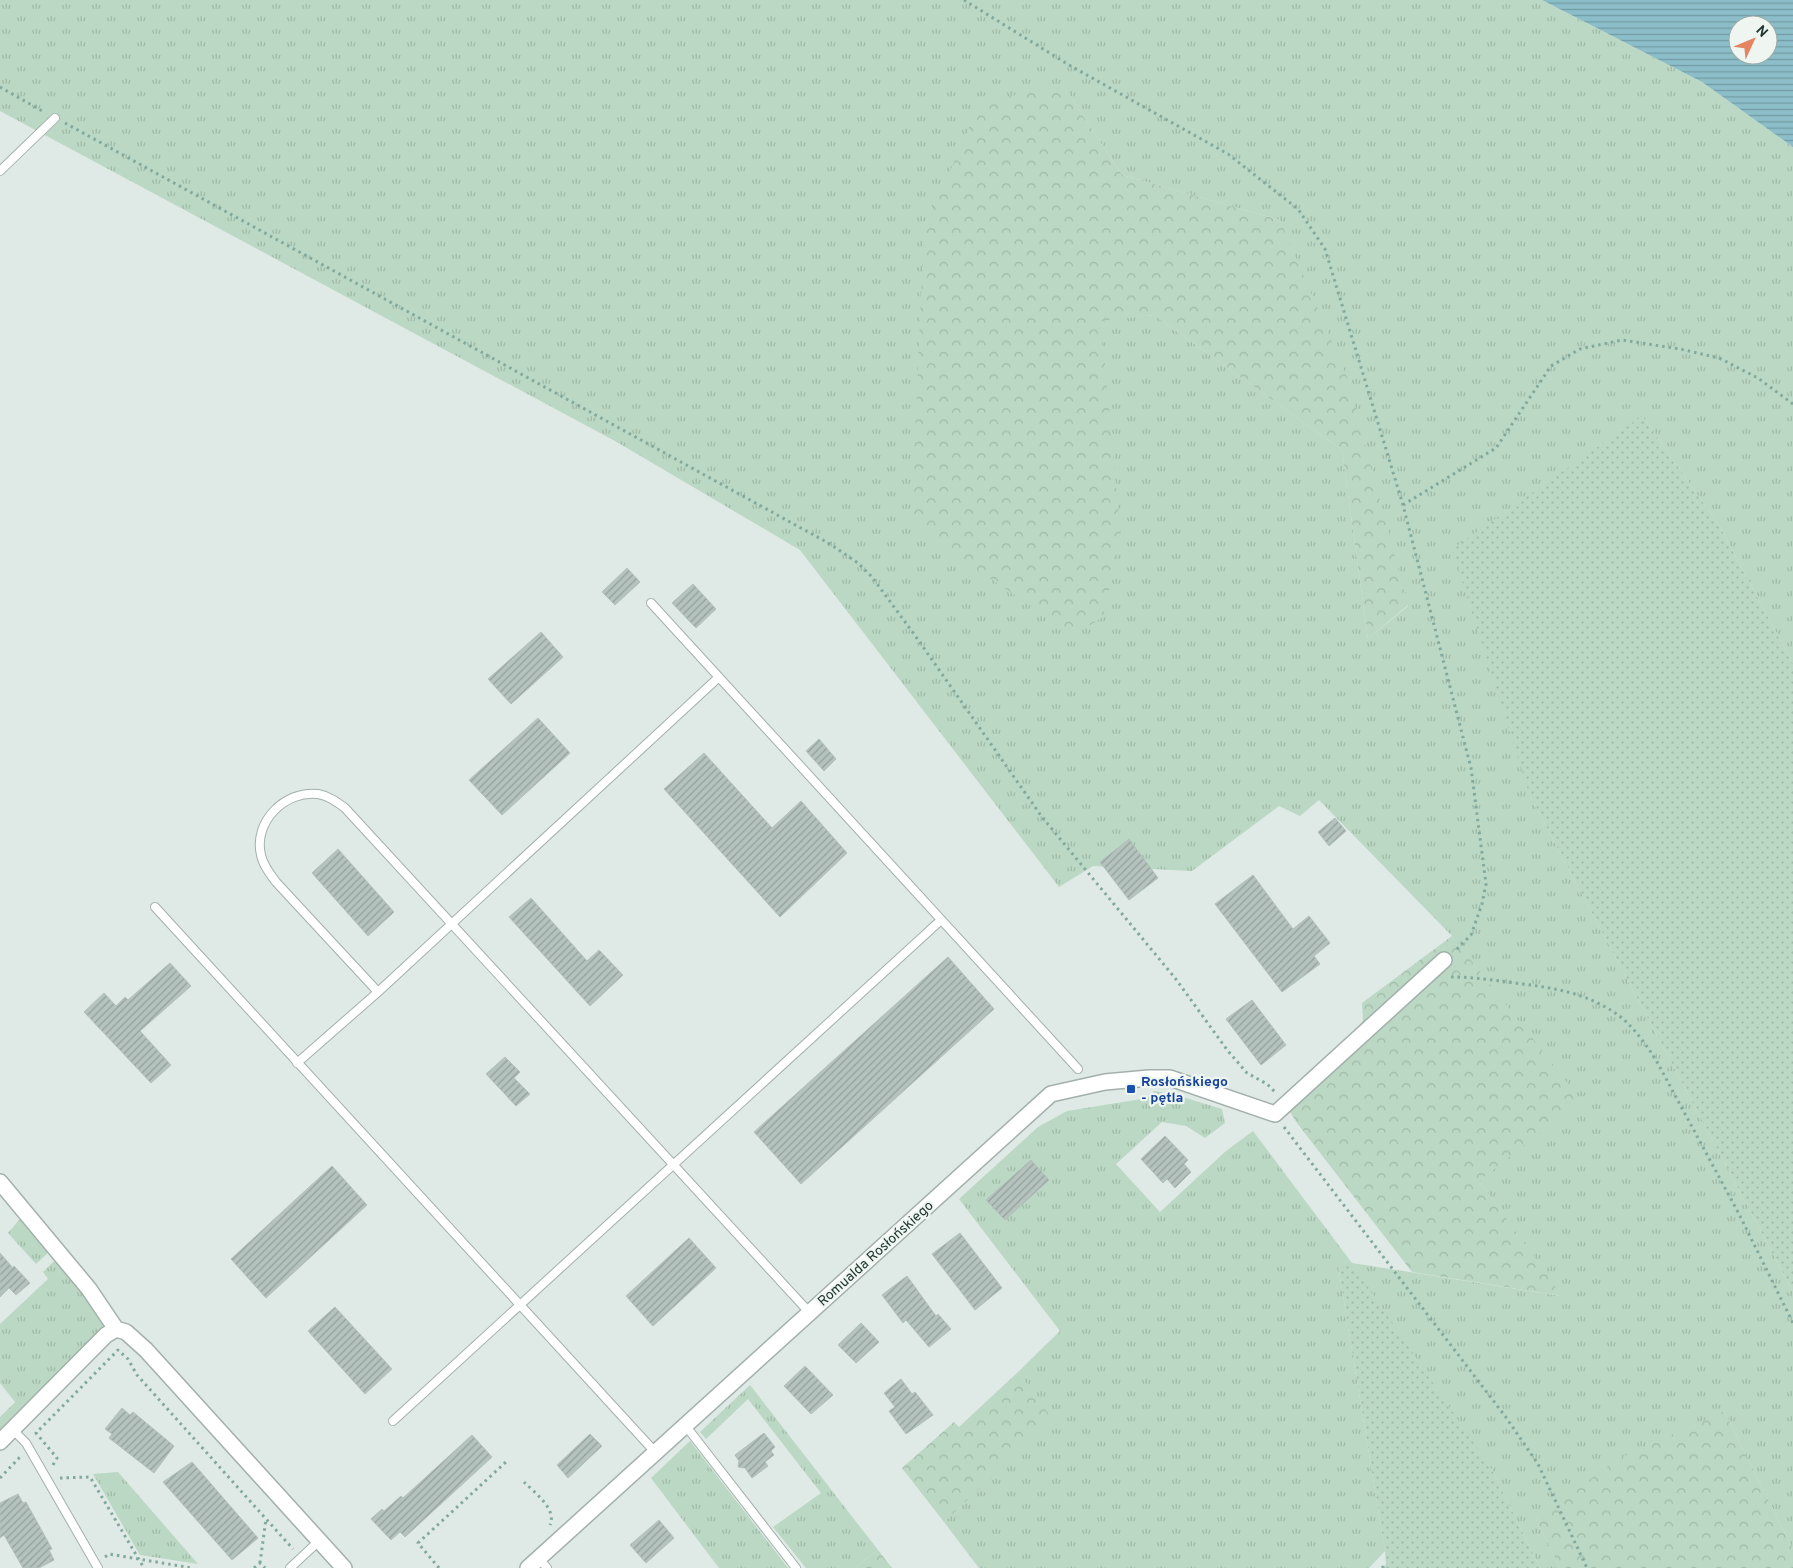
<svg xmlns="http://www.w3.org/2000/svg" width="1793" height="1568" viewBox="0 0 1793 1568" font-family="Overpass,sans-serif">
<defs>
<pattern id="grass-tufts" width="24" height="20" patternUnits="userSpaceOnUse" patternTransform="scale(1.25)"><rect width="24" height="20" fill="#bad8c3"/><path d="M3 7l-1-3M5 7V3M7 7l1-3M15 17l-1-3M17 17v-4M19 17l1-3" fill="none" stroke="#a0baa8"/></pattern>
<pattern id="forest-crowns" width="20" height="18" patternUnits="userSpaceOnUse" patternTransform="scale(1.25)"><rect width="20" height="18" fill="#bad8c3"/><path d="M2 6a3 3 0 1 1 6 0M12 15a3 3 0 1 1 6 0" fill="none" stroke="#a0baa8"/></pattern>
<pattern id="garden-dots" width="8" height="8" patternUnits="userSpaceOnUse" patternTransform="scale(1.25)"><rect width="8" height="8" fill="#bad8c3"/><path d="M2 2h.1M6 6h.1" fill="none" stroke="#a0baa8" stroke-width="1.8" stroke-linecap="round"/></pattern>
<pattern id="water-rules" width="6" height="5" patternUnits="userSpaceOnUse" patternTransform="scale(1.25)"><rect width="6" height="5" fill="#8cbec9"/><path d="M0 2.5h6" fill="none" stroke="#729ba4"/></pattern>
<pattern id="building-hatch" width="6" height="6" patternUnits="userSpaceOnUse" patternTransform="scale(1.25)"><rect width="6" height="6" fill="#b5c3be"/><path d="M-1 1l2-2M0 6l6-6M5 7l2-2" fill="none" stroke="#939f9b"/></pattern>
</defs>
<rect width="100%" height="100%" fill="#dfe9e5"/>
<path fill="url(#grass-tufts)" fill-rule="evenodd" d="M0,0H1542L1702,82L1793,147V664L1719,525L1642,416L1530,796L1793,1292V1549L1724,1411L1536,1519L1560,1568H1540L1492,1470L1338,1265L1385,1551L1369,1568H979L944,1522L1052,1420L1018,1372L1060,1331L959,1199L1038,1127L1067,1111L1148,1098L1154,1091L1176,1095L1222,1109L1225,1123L1205,1138L1186,1126L1162,1122L1116,1164L1160,1212L1226,1151L1253,1131L1352,1263L1561,1296L1479,1181L1580,1100L1452,936L1319,800L1300,816L1279,806L1192,871L1093,866L1059,887L800,550L615,441L0,111ZM1064,87L1122,175L1280,220L1408,606L1368,639L1342,450L1154,315L1101,320Z
M25,1218L49,1252L36,1264L8,1233L20,1219Z
M57,1261L100,1314L104,1327L83,1347L0,1431V1417L15,1402L0,1383V1324L48,1279L43,1272L53,1262Z
M750,1385L878,1550L854,1568H806L773,1527L821,1493L748,1399L706,1439L700,1432Z
M690,1441L788,1568H719L651,1478Z
M118,1472L198,1564L140,1555L93,1474Z"/>
<path fill="url(#forest-crowns)" d="M1064,87L1122,175L1280,220L1347,377L1408,605L1368,639L1342,450L1154,315L1101,321L1121,539L1103,617L1074,635L911,525L924,229L981,101Z
M1452,936L1581,1100L1479,1181L1562,1296L1412,1272L1297,1123L1285,1104L1363,1021L1362,1003Z
M1018,1372L1053,1420L944,1522L902,1468L954,1422L959,1427Z
M1724,1411L1793,1549V1568H1560L1536,1519L1618,1459Z
M878,1550L892,1568H854Z"/>
<path fill="url(#garden-dots)" d="M1642,416L1719,525L1793,664V1292L1530,796L1452,549Z
M1352,1263L1492,1470L1540,1568H1383L1386,1564L1385,1551L1338,1265Z"/>
<path fill="url(#water-rules)" fill-rule="evenodd" d="M1542,0H1793V147L1702,82ZM1738,25H1768V55H1738Z"/>
<path fill="url(#building-hatch)" stroke="#b2c1bb" d="M627,568L640,582L615,605L602,592Z
M693,584L716,609L696,628L672,603Z
M541,632L563,657L511,704L488,679Z
M538,718L570,753L502,815L469,780Z
M819,739L836,759L824,771L806,751Z
M704,753L772,828L801,801L847,853L780,917L664,789Z
M1335,818L1346,831L1329,846L1318,832Z
M1129,839L1158,878L1129,900L1100,862Z
M338,849L394,912L368,936L312,873Z
M1253,875L1293,929L1309,916L1330,943L1314,956L1320,964L1282,992L1215,904Z
M531,898L587,961L599,950L623,975L590,1006L509,917Z
M948,957L994,1009L801,1184L754,1132Z
M170,963L191,986L140,1031L171,1065L151,1083L84,1012L104,993L116,1006L125,997L128,1000Z
M1252,1000L1286,1045L1261,1065L1226,1019Z
M505,1057L520,1072L514,1078L530,1094L516,1106L486,1074Z
M1165,1136L1188,1160L1184,1164L1191,1172L1175,1188L1167,1179L1163,1183L1141,1159Z
M1031,1160L1049,1180L1005,1220L986,1200Z
M332,1166L367,1205L266,1298L231,1259Z
M960,1233L1002,1288L975,1310L932,1254Z
M689,1238L716,1268L653,1326L626,1296Z
M0,1253L13,1268L14,1266L30,1283L16,1295L9,1288L0,1297Z
M907,1276L936,1316L938,1314L951,1329L929,1347L906,1320L903,1323L882,1295Z
M335,1307L392,1369L365,1394L308,1331Z
M861,1323L879,1342L856,1363L838,1345Z
M805,1366L833,1395L811,1414L784,1386Z
M901,1379L912,1394L915,1392L933,1415L906,1434L889,1411L895,1407L884,1393Z
M122,1408L130,1415L133,1412L174,1446L154,1473L109,1438L112,1434L105,1429Z
M764,1433L775,1447L771,1451L774,1455L765,1462L768,1466L752,1478L745,1468L738,1467L739,1461L735,1455Z
M590,1434L602,1446L568,1478L557,1465Z
M472,1435L492,1457L405,1537L400,1532L391,1540L371,1519L382,1509L384,1511L401,1496L403,1498Z
M192,1462L258,1538L232,1560L163,1482Z
M18,1494L23,1503L26,1502L52,1549L49,1550L54,1560L39,1568H23L4,1535L0,1538V1503Z
M659,1520L674,1538L646,1563L630,1545Z"/>
<g fill="none" stroke-linecap="round" stroke-linejoin="round">
<g stroke="#a3b0ac" stroke-width="10">
<path id="lane" d="M0,171L55,118
M651,603L1078,1069
M155,907L655,1452
M378,992L276,882C270,874 263,865 261,855C253,822 285,790 318,794C329,796 337,802 345,808L809,1312
M297,1063L378,992L719,677
M393,1421L941,920
M685,1425L796,1568
M12,1429L26,1443L98,1568
M539,1558L547,1568
M290,1568L319,1541"/>
</g>
<g stroke="#a3b0ac" stroke-width="18">
<path id="street" d="M0,1182L89,1289L116,1329
M0,1442L106,1335L116,1329L126,1332L146,1350L344,1568
M528,1568L1051,1094L1105,1082L1149,1078H1170L1275,1114L1444,960"/>
</g>
<path stroke="#82a99e" stroke-width="3" stroke-dasharray="2.5 4" stroke-linecap="butt" d="M964,0L1069,65L1228,154L1298,209L1325,249L1403,505L1471,768L1486,884L1482,904L1471,935L1456,950
M0,87L44,112
M65,123L830,544L858,563L872,577L914,634L1042,817L1175,978L1228,1051L1247,1073L1267,1084L1275,1092
M1403,505L1496,448L1551,366L1580,349L1622,340L1680,349L1719,358L1758,378L1793,404
M1451,977C1472,977 1494,980 1515,983C1547,987 1578,991 1607,1008C1628,1019 1643,1040 1656,1060L1739,1214L1793,1323
M1284,1127L1505,1416L1538,1464L1587,1568
M53,1465L57,1458L36,1433L118,1350L128,1359L137,1375L293,1549
M0,1478L20,1457
M60,1478L90,1477L144,1568
M524,1482C535,1493 557,1509 550,1525
M105,1557L109,1554L192,1568
M260,1563L266,1519
M254,1568L260,1563L265,1568
M439,1568L418,1543L506,1462
M1382,1568L1386,1564"/>
<use href="#lane" stroke="#fff" stroke-width="8"/>
<use href="#street" stroke="#fff" stroke-width="15"/>
</g>
<rect fill="#1a4fb4" stroke="#eff6f2" stroke-width="2" x="1126" y="1084" width="10" height="10" rx="2.5"/>
<g text-anchor="middle" stroke-width="4.5" stroke-linejoin="round" paint-order="stroke">
<g font-size="14" font-weight="bold" fill="#164399" stroke="#eff6f2" text-anchor="start">
<text x="1141" y="1086">Rosłońskiego<tspan x="1141" dy="16">- pętla</tspan></text>
</g>
<g font-size="14" fill="#223732" stroke="#eff6f2">
<text transform="translate(875 1253) rotate(-42)" y="5">Romualda Rosłońskiego</text>
</g>
</g>
<g transform="translate(1753 40) rotate(46)"><circle r="24" fill="#eff6f2" stroke="#9daaa5"/>
<path d="M0-4L9 19L0 12L-9 19Z" fill="#e48562"/>
<text y="-8" font-size="14" font-weight="bold" text-anchor="middle" fill="#223732">N</text>
</g>
</svg>
